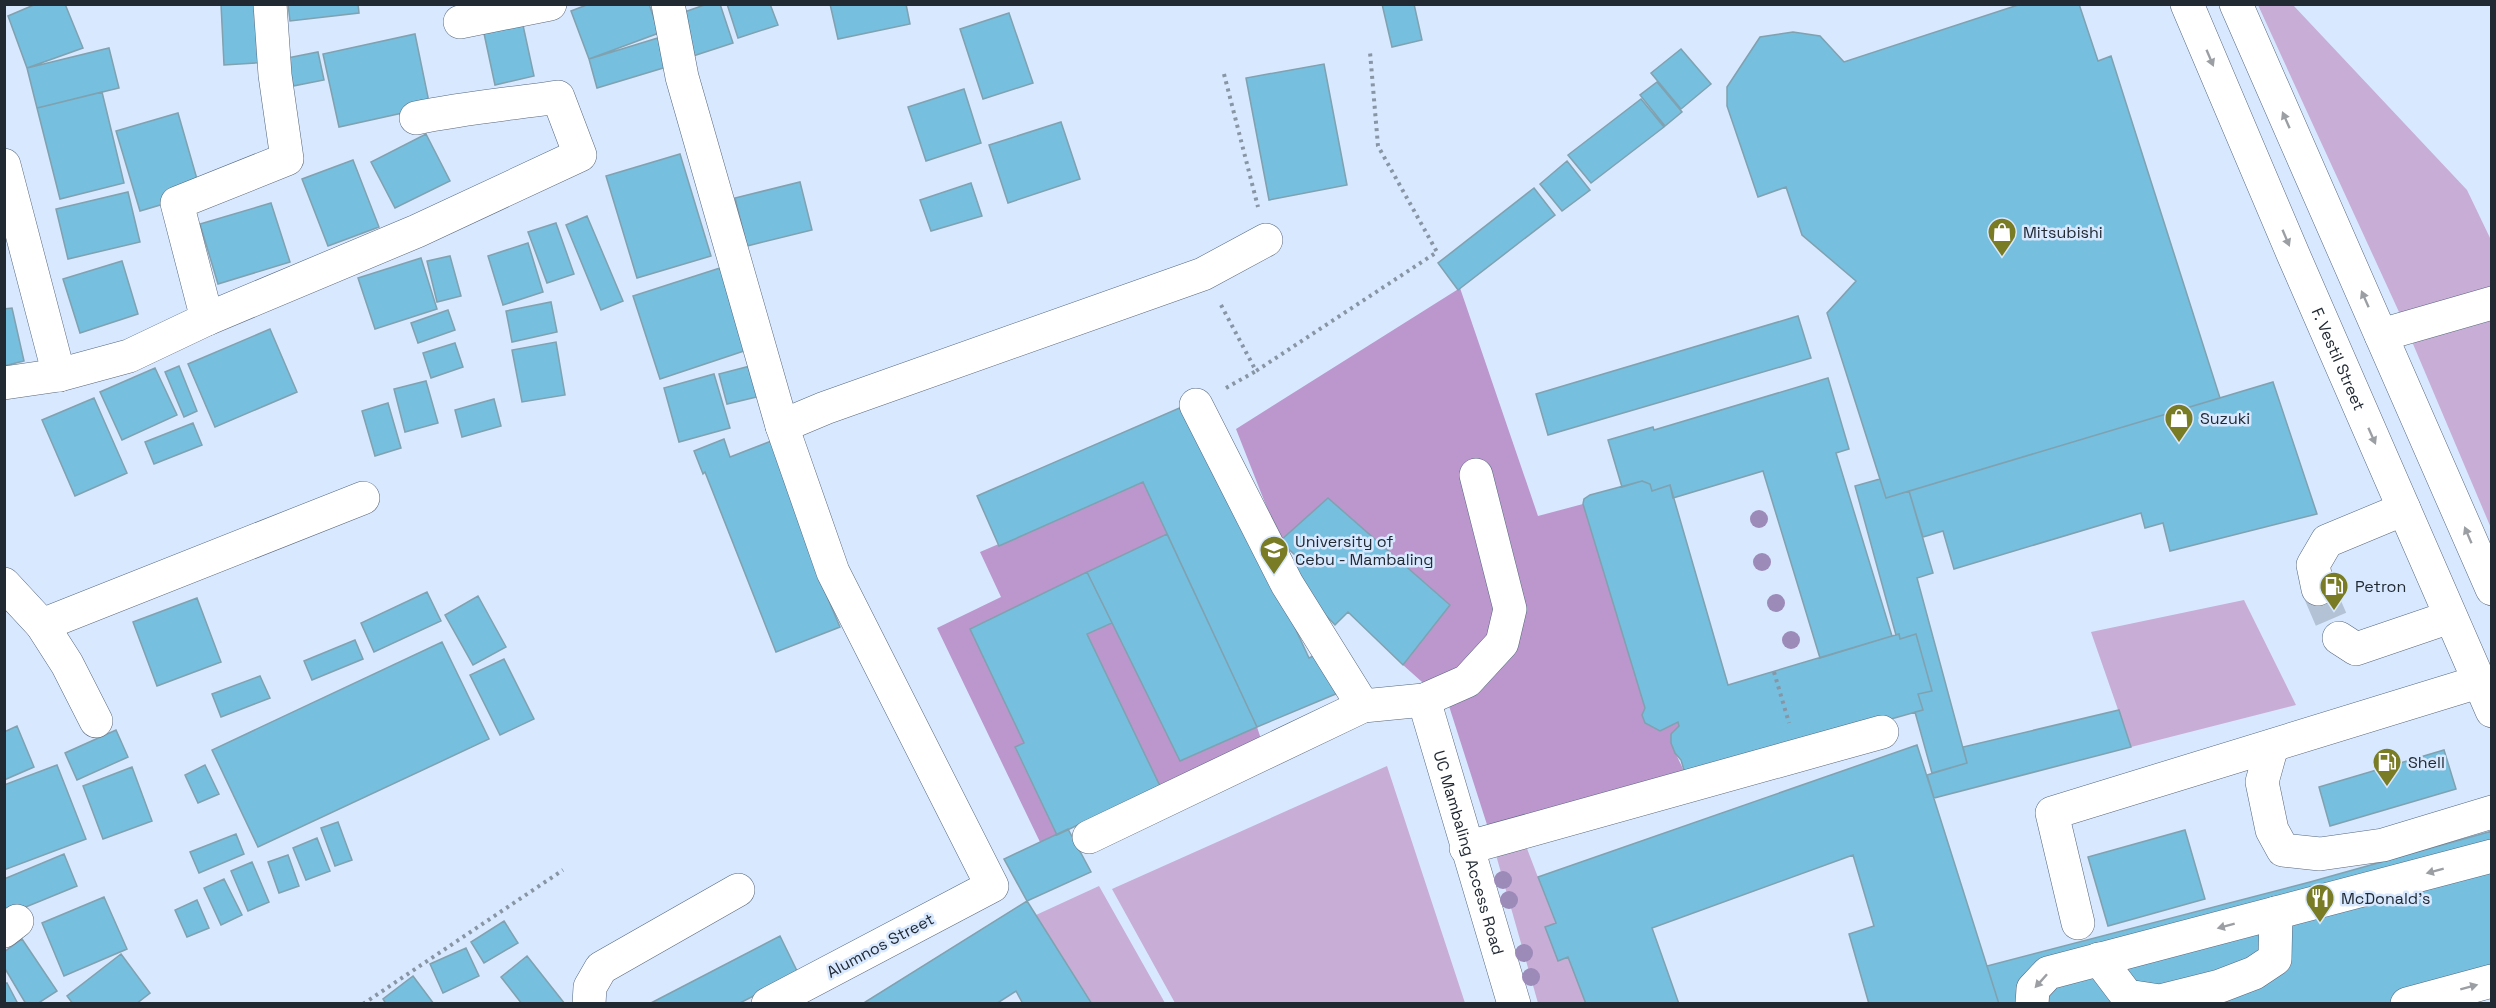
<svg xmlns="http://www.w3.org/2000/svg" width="2496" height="1008" viewBox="0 0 2496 1008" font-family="'Space Grotesk',sans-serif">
<rect width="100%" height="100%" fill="#d8e8fe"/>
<path fill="#c8add6" d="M2258,5H2293L2467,190L2491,240V528L2405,325Z
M2244,600L2296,705L2131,747L2091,632Z
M1387,766L1465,1003H1175L1112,889Z
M1526,846L1586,1003H1538L1496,855Z
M1099,886L1165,1003H1092L1036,915Z"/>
<path fill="#bb97cd" d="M1460,288L1538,516L1583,504L1645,708L1642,715L1645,723L1660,731L1678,722L1679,726L1671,734C1671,750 1681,761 1686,777L1490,834L1449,706L1403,665L1450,605L1328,498L1280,541L1236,429Z
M1143,482L1167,534L970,629L1024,743L1015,748L1057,835L1040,842L937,628L1001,597L980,552Z
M1112,623L1180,761L1257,727L1261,739L1160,786L1087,634Z"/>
<path fill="#76bfde" stroke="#7fa1b0" stroke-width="1.5" d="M36,4H65L83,48L27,68L8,16Z
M221,4H267L271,62L224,65Z
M288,4H358L359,13L290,21Z
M589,4H649L659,33L589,59L571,11Z
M707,4H720L733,43L690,57L676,15Z
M727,4H770L778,25L738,38Z
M830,4H906L910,24L838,39Z
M1382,4H1414L1422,40L1392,47Z
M2021,4H2079L2098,61L2111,56L2220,398L1886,498L1827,313L1856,281L1802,235L1786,187L1758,197L1727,106V87L1760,37L1793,32L1820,36L1844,62Z
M1009,13L1033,83L983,99L960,29Z
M521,16L534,76L495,85L482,24Z
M415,34L430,107L339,127L323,54Z
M661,37L670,66L597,88L589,59Z
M109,48L119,88L37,108L27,68Z
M1681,49L1711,84L1681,109L1651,73Z
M318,52L324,80L288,87L282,59Z
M1324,64L1347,185L1269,200L1246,78Z
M1657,82L1682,112L1665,126L1640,95Z
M964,89L981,143L926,161L908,107Z
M102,92L124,183L60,199L37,108Z
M1641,99L1664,127L1591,183L1568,155Z
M178,113L201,193L140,211L116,131Z
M1061,122L1080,179L1008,203L989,145Z
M426,134L450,181L395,208L371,162Z
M680,154L711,256L637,278L606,176Z
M353,160L379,227L328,246L302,179Z
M1567,161L1590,190L1562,211L1540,184Z
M800,182L812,230L747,246L735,198Z
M971,183L982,216L931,231L920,200Z
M1534,188L1555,215L1458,290L1438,263Z
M128,192L140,242L68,259L56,209Z
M271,203L290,262L218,284L200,224Z
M587,216L623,301L601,310L566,225Z
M556,223L574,274L547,283L528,232Z
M528,243L543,292L503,305L488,256Z
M450,256L461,296L437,302L427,261Z
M421,258L437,309L375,329L358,278Z
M122,261L138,314L80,333L63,279Z
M720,268L747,350L660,379L633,296Z
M551,302L557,332L512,342L506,311Z
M12,308L24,361L4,366V309Z
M448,310L455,330L418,343L411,323Z
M1798,316L1811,358L1548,435L1536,394Z
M270,329L297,392L215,427L188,364Z
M556,342L565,395L522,402L512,350Z
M455,343L463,367L431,378L423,353Z
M754,365L761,396L727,404L719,374Z
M179,366L197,411L184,417L165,372Z
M155,368L177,415L122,440L100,392Z
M714,374L730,428L679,442L664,388Z
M1828,378L1849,449L1836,453L1892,636L1820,658L1763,471L1673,498L1670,485L1652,491L1650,484L1642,481L1622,487L1608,440L1653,427L1654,430Z
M426,381L438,423L405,432L394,389Z
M2273,382L2317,514L2170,551L2163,523L2145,528L2141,513L1954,569L1943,531L1923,537L1909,491Z
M94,398L127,473L75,496L42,420Z
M494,399L501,426L462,437L455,410Z
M388,403L401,448L375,456L362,411Z
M1191,403L1309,658L1320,653L1338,693L1257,727L1143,482L999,546L977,496Z
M193,423L202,445L154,464L145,442Z
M724,439L730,457L774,440L820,580L840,627L776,652L705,472L703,474L694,451Z
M1880,479L1886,498L1909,491L1933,573L1917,578L1967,763L1932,773L1915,712L1923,710L1918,694L1932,691L1916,634L1900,639L1899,634L1896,635L1855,486Z
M1642,481L1650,484L1652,491L1670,485L1728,685L1892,636L1899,634L1900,639L1916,634L1932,691L1918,694L1923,710L1686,777L1681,760L1675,753L1671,743V734L1679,726L1678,722L1660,731L1645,723L1642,715L1645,708L1583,504L1584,499L1590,495Z
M1328,498L1450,605L1403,665L1348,612L1335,625L1283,570L1297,557L1280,541Z
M1167,534L1257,727L1180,761L1087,572Z
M1087,572L1112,623L1087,634L1160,786L1057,835L1015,747L1024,743L970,629Z
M427,592L441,621L374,652L361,623Z
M478,596L506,647L473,665L445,615Z
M197,598L221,662L157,686L133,622Z
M355,640L363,659L312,680L304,661Z
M442,642L489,739L258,847L212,750Z
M504,659L534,719L500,735L470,675Z
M260,676L270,698L221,717L212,694Z
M2119,710L2131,747L1934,798L1927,775L1967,763L1963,747Z
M17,726L34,767L4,780V732Z
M116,730L128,757L77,780L65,753Z
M1917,745L1999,1004H1869L1849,934L1874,926L1853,855L1652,928L1679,1004H1586L1568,957L1558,961L1545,927L1556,923L1538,877Z
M2444,750L2456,789L2330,826L2319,787Z
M57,765L86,839L4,870V785Z
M205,765L219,794L198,803L185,775Z
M132,767L152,821L103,839L83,786Z
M338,822L352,860L335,866L321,828Z
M1068,829L1091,872L1027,901L1004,859Z
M2185,830L2205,899L2108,926L2088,857Z
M2492,831V994L2457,1004H1999L1987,966L2310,882Z
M236,834L244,854L199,873L190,852Z
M317,838L330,871L306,880L293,848Z
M64,854L77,886L4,916V879Z
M288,855L299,886L279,893L268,862Z
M252,862L269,902L248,911L231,871Z
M224,879L242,915L221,925L204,888Z
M104,897L127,949L64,976L42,923Z
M197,900L209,928L187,937L175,910Z
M1027,901L1092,1004H1023L1016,991L996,1004H862Z
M504,921L518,943L484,963L471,942Z
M780,936L798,973L738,1004H649Z
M22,939L57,991L37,1004H26L4,967V952Z
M466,948L479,976L443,993L430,964Z
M121,954L150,993L136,1004H73L67,996Z
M527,956L565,1004H522L501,977Z
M413,976L434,1004H386L383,999Z
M7,983L18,1004H4V984Z"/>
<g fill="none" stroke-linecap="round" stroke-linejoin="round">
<path stroke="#b3c2d5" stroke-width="33" stroke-dasharray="33 16" stroke-linecap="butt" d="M2318,589L2339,638"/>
<g stroke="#56677f" stroke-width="34">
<g id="minor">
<path d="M668,4L682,77L782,426L833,572L992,886L768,1004"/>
<path d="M460,22L550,4"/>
<path d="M4,165L59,375"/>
<path d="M207,319L177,203L287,159L275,75L270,4"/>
<path d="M2381,335L2492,303"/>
<path d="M4,383L59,375L129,356L207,319L417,231L580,155L558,97C510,104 463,108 416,118"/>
<path d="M1196,405L1287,584L1363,706"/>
<path d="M782,426L825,408L1203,274L1266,240"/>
<path d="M4,584L42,625L67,664L96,721"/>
<path d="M2318,589L2313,565L2327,541L2404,509"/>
<path d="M42,625L363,498"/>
<path d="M2339,638L2356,649L2450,617"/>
<path id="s1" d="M1424,700L1514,1004"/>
<path d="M2272,746L2262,782L2272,830L2283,850L2320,854L2383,845L2492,812"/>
<path d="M1089,837L1363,706L1424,700L1467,681L1502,643L1510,609L1476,475"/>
<path d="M1466,848L1882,732"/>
<path d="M2078,923L2052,813L2478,682"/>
<path d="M4,931L17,921"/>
<path d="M2099,959L2127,996L2160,1001L2220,986L2254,973L2275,959L2276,913"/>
<path d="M589,1004L590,987L601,968L738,890"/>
<path d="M2032,1004L2033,989L2048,973L2492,856"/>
<path d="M2407,1004L2492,981"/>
</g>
</g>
<g stroke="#56677f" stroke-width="34">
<g id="major">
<path id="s2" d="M2187,4L2293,254L2492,711"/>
<path d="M2236,4L2492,589"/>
</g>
</g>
<path stroke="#8895a5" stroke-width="4" stroke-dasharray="3 4.5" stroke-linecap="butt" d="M1224,74L1258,207
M1221,305L1256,371L1437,252L1378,146L1370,52
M1226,388L1256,371
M1774,672L1789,723
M363,1004L563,870"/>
<use href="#minor" stroke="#fff" stroke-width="33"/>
<use href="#major" stroke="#fff" stroke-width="33"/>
</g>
<g fill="#9c8ab8">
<circle cx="1759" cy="519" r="9"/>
<circle cx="1762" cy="562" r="9"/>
<circle cx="1776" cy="603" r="9"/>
<circle cx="1791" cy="640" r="9"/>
<circle cx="1503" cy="880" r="9"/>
<circle cx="1509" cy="900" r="9"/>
<circle cx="1524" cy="953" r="9"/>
<circle cx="1531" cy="977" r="9"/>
</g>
<defs><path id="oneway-solid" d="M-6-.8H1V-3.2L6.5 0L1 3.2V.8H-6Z" transform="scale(1.5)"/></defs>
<g fill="#9b9fa3">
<use href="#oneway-solid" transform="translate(2210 58) rotate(67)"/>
<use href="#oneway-solid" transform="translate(2286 120) rotate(-114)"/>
<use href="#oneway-solid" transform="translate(2286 238) rotate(67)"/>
<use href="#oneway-solid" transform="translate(2365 299) rotate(-114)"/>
<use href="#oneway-solid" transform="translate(2372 436) rotate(66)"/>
<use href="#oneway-solid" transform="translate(2468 535) rotate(-113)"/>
<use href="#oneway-solid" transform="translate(2435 871) rotate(165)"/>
<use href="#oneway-solid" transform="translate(2226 926) rotate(165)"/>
<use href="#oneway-solid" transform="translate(2041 981) rotate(132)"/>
<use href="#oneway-solid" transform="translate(2469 987) rotate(-15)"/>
</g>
<defs>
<g id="shop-pin" transform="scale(1.5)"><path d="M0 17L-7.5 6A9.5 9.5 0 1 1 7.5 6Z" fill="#797c24" stroke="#d8e8fe"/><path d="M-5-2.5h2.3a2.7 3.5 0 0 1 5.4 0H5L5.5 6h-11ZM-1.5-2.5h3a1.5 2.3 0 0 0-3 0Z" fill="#fff"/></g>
<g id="school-pin" transform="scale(1.5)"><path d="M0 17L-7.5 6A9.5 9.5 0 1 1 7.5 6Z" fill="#797c24" stroke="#d8e8fe"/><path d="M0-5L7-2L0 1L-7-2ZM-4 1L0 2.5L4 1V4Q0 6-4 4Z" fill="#fff"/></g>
<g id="fuel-pin" transform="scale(1.5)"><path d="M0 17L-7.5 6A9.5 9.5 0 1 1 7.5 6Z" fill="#797c24" stroke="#d8e8fe"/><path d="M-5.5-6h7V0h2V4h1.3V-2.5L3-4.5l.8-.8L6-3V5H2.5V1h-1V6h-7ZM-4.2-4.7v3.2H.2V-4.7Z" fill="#fff"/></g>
<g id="restaurant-pin" transform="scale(1.5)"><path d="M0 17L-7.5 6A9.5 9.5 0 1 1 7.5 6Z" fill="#797c24" stroke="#d8e8fe"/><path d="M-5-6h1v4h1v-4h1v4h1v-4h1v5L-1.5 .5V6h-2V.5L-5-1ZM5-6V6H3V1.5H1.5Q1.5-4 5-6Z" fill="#fff"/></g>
</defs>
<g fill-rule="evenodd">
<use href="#shop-pin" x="2002" y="232"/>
<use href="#shop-pin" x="2179" y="418"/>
<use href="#school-pin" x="1274" y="550"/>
<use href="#fuel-pin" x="2334" y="586"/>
<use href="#fuel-pin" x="2387" y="762"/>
<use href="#restaurant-pin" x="2320" y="898"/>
</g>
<g text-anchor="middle" stroke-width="5" stroke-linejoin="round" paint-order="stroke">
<g font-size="16" fill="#212933" stroke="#d8e8fe" text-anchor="start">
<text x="2023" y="238">Mitsubishi</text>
<text x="2200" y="424">Suzuki</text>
<text x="1295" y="547">University of<tspan x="1295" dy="18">Cebu - Mambaling</tspan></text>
<text x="2355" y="592">Petron</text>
<text x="2408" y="768">Shell</text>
<text x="2341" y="904">McDonald's</text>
</g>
<g font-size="16" fill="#212933" stroke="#d8e8fe">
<text dy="6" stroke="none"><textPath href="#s2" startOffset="386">F. Vestil Street</textPath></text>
<text dy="6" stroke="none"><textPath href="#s1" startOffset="159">UC Mambaling Access Road</textPath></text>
<text transform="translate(880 945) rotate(-28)" y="6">Alumnos Street</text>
</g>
</g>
<rect width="2496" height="1008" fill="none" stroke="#212933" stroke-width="12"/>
</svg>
